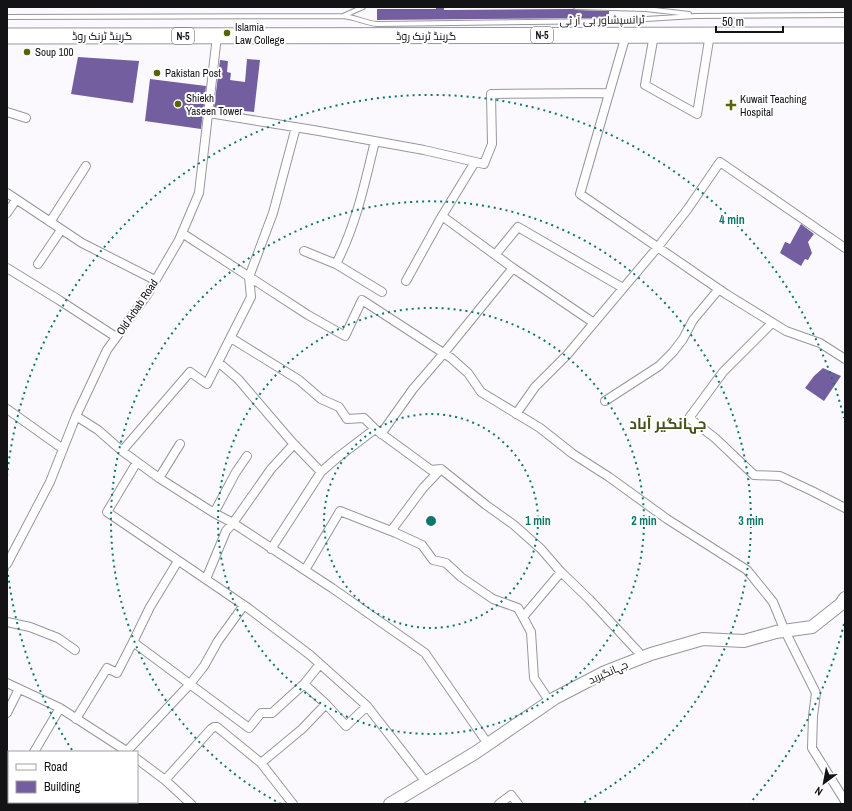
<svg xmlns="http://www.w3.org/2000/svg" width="852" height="811" viewBox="0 0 852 811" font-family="'Archivo Narrow',Cairo,sans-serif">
<rect width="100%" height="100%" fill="#fbf9fe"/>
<path fill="#735ea0" d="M436,7H444V10L573,9L576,10L609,11V18L377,20V9H436Z
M78,57L139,61L133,103L71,94Z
M247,59L260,60L254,112L214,108L220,60L228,61L227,72L231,73L230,80L245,82Z
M150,79L206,86L201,129L145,121Z
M801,224L814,234L808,242L812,253L808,260L805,259L801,266L780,253L785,242L790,244Z
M823,368L841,376L824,401L805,388L814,376Z"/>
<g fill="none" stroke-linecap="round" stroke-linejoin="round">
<g stroke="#98969d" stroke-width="6">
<path id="lane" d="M363,7L343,16C355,17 365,23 377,24L613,21L695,16L845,15
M576,7L646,9L689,14
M7,17L343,16"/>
</g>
<g stroke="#98969d" stroke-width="10">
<path id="street" d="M626,35L580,194L726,294L786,331L820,343L845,359
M654,35L645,85L697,114L710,34
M7,112L26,118
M209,113L319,131L424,150L484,164L492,144L491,94L609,93
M7,193L82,243L155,280
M7,213L16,200
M442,216L513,268L594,323
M50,222L86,166
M182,233L308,315L345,336L362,300L451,358L468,373L481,392L540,428L573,454L609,477L667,519L747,570L773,602L785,631L816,693L813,716L812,748L845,801
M304,251L336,264L382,292
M495,255L518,227L623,288
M38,264L61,230
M336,264C356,225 365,183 375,141
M7,268L59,300L116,337
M406,281L442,216L475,162
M772,323L723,372L689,418L715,438L754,475L780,476L812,491L845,508
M231,338L299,380L321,399L339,407L347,419L364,418L375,429
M218,362L238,379L292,442L321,472
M605,401L659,366L673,352L683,339L693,320L719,289
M7,409L63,449
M516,414L535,387L567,355L657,248L687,210L720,162L845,248
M76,416L98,430L122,451L159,478L214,513L233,523L332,588L425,653L488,744
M381,434L413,389L444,353L513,268
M122,451L190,372L207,384L251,297L249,277L273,213L296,127
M137,462L107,512L248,608L310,655L367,706L426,782
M159,478L180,444
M214,513L236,472L247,456
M391,531L423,488L441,469
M271,549L321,472L337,458L375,429L431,470L441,469L486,505L514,525L541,549L561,572L589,599L643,657
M7,564L50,482L76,416L107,350L147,295L179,240L199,193L217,36
M305,570L340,511L396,533L422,545L433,560L446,563L461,577L493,599L518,608L531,632L534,678L550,702
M206,579L226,531L233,523L271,469L294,444
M523,617L561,572
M7,622L30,627L58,638L75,650
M133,642L150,607L178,561
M320,664L304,684L326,704L346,726L367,706
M7,683L60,708L128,752
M7,713L19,689
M76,719L107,668L117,673L133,642L249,728L261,713H272L304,684
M127,751L190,684L204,666L218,641L244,605
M34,752L60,708
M137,759L165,780L191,804
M261,763L302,729L326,704
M165,780L211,729L214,727H217L261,763L293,804
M7,798L9,794
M499,804L511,795L518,804"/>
</g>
<g stroke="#98969d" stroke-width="14">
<path id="secondary" d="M390,804L475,753L555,698L605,672L651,654L703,639L744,641L776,632L812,627L841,604L845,598"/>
</g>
<g stroke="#98969d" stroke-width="17">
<path id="highway" d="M7,36L845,35"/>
</g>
<use href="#lane" stroke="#fff" stroke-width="4"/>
<use href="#street" stroke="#fff" stroke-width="8"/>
<use href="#secondary" stroke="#fff" stroke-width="12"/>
<use href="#highway" stroke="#fff" stroke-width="15"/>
</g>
<g fill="none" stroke="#0f766e" stroke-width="2" stroke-dasharray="2 4">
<circle cx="431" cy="521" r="107"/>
<circle cx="431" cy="521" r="213"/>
<path d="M281 804A320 320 0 1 1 581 804"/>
<path d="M844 624A426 426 0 0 1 750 803M72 750A426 426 0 0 1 7 566M7 476A426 426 0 0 1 844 418"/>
</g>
<g fill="#576304" stroke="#fff" stroke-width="1.5">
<circle cx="227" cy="33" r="4"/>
<circle cx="27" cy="52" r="4"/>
<circle cx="157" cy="73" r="4"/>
<circle cx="178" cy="104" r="4"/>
<path d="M729 99h4v4h4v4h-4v4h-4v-4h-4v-4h4z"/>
</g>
<g text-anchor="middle" stroke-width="4" stroke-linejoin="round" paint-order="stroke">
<g fill="#fff" stroke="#5a595b" stroke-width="1">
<rect x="531" y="27" width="22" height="16" rx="3"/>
<rect x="172" y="28" width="22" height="16" rx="3"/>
</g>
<g font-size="10" font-weight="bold" fill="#131215">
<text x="542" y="39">N-5</text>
<text x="183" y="40">N-5</text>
</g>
<g font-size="11" fill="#131215" stroke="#fff">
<text transform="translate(602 20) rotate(-1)" y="4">ٹرانسپشاور بی آر ٹی</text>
<text x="102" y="40">گرینڈ ٹرنک روڈ</text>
<text x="426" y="40">گرینڈ ٹرنک روڈ</text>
<text transform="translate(137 307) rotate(-56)" y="4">Old Arbab Road</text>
<text transform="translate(608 672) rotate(-24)" y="4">جہانگیربد</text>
</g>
<g font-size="11" fill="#131215" stroke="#fff" text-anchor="start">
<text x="235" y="31">Islamia<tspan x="235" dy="13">Law College</tspan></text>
<text x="35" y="56">Soup 100</text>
<text x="165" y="77">Pakistan Post</text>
<text x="186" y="102">Shiekh<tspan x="186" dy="13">Yaseen Tower</tspan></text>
<text x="740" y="103">Kuwait Teaching<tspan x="740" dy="13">Hospital</tspan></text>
</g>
<g font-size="15" font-weight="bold" fill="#475016" stroke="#fff">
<text x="668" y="429">جہانگیر آباد</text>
</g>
</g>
<circle cx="431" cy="521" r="6" fill="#0f766e" stroke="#fff" stroke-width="2"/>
<g font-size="12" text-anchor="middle" font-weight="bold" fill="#0f766e" stroke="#fff" stroke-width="4" stroke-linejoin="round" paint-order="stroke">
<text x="732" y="224">4 min</text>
<text x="538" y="525">1 min</text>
<text x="644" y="525">2 min</text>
<text x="751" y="525">3 min</text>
</g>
<rect width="852" height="811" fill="none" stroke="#131215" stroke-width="16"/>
<rect x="8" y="751" width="130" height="52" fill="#ffffff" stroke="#a1a0a1"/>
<rect x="16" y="764" width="20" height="6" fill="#ffffff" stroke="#a1a0a1"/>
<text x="44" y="771" font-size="12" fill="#131215">Road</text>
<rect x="16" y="781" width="20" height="12" fill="#735ea0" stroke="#a1a0a1"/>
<text x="44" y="791" font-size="12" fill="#131215">Building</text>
<g transform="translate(824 783) rotate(212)" stroke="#ffffff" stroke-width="3" paint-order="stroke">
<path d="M0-3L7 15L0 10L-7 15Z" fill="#131215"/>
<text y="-6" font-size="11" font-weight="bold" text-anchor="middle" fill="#131215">N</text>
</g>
<path d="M716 26v6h67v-6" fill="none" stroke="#131215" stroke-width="2"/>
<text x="722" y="26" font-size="12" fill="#131215" stroke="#ffffff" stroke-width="3" paint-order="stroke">50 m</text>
</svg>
